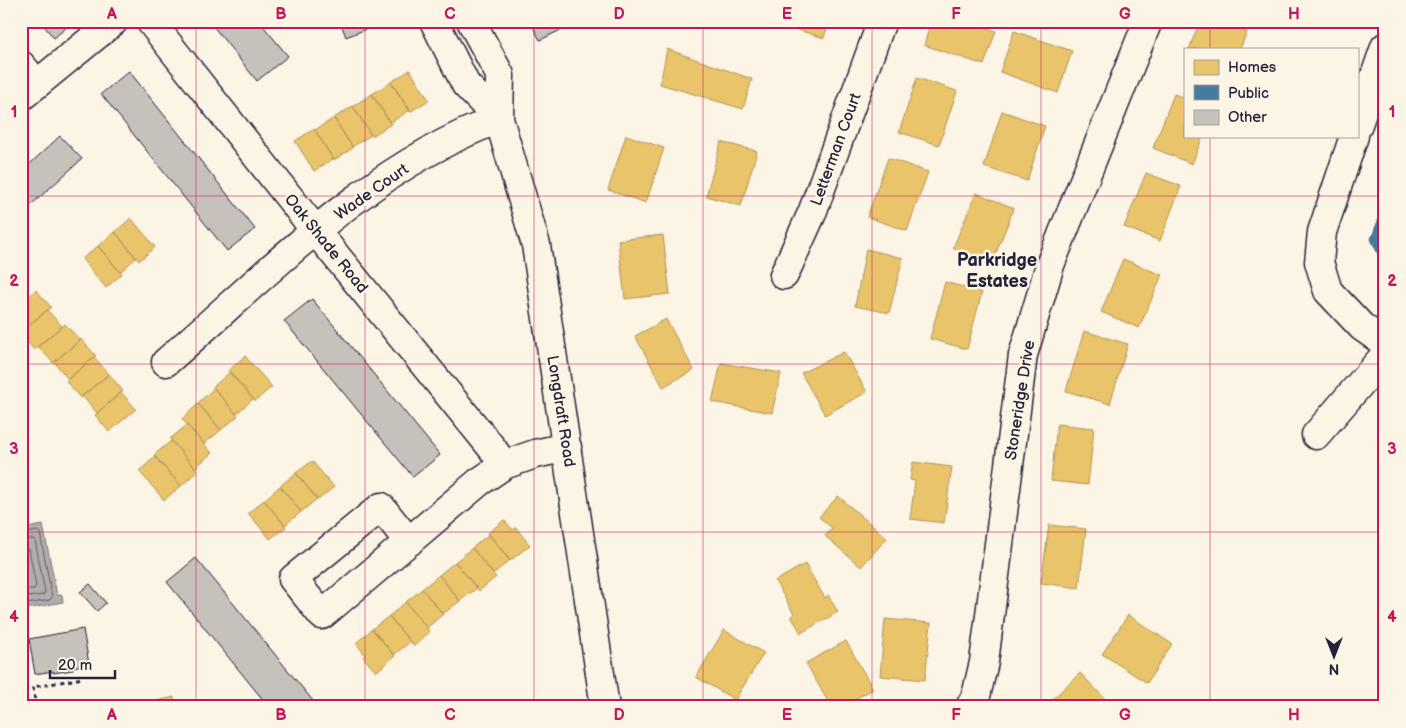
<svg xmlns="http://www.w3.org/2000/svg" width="1406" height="728" viewBox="0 0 1406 728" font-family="'Balsamiq Sans',sans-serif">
<rect width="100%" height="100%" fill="#fcf5e5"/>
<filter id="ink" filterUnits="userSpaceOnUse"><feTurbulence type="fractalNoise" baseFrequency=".02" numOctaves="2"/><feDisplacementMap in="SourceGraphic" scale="10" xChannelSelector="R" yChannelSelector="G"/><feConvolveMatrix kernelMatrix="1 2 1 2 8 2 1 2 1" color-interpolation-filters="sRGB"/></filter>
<g filter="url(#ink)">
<path fill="#b2adab" stroke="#78757e" d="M43,525L57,595H62L63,602L21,610V529Z"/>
<path fill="#e9c46a" stroke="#ad935c" d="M783,21H829L824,38L782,25Z
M931,21H966L996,31L984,65L924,45Z
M1200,21H1220L1247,32L1240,49H1189Z
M1014,31L1072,51L1058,93L1000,72Z
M667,49L752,79L743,109L660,84Z
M410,70L429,100L410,112L391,82Z
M917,78L957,91L939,145L899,132Z
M391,82L410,110L390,123L372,94Z
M372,94L391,124L372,136L353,106Z
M1174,94L1185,98V136H1203L1192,164L1153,148Z
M353,106L371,135L352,147L334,118Z
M1002,111L1045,126L1027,181L984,167Z
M334,118L353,148L334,160L315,130Z
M314,129L333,159L314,171L295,141Z
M626,135L664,148L646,203L608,190Z
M721,142L757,151L741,206L706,196Z
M888,158L928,172L907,231L867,217Z
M1146,173L1181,186L1160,241L1124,227Z
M976,193L1014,208L992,263L953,248Z
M131,218L155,247L139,261L115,232Z
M115,232L136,258L120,272L98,246Z
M663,235L670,294L625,299L618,240Z
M98,246L122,274L106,288L82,259Z
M866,249L903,258L889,313L855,306Z
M1123,259L1162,275L1139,328L1101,312Z
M945,282L982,292L967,349L930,339Z
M36,290L51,307L22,331L21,303Z
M47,310L62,326L34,350L21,334V332Z
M666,319L694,370L663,387L635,336Z
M65,324L80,340L53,363L38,346Z
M1084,331L1128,344L1110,404L1066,391Z
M81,339L96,356L68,379L54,362Z
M844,352L867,392L825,415L801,373Z
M245,356L272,387L255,401L228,371Z
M94,357L109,374L80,398L66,381Z
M721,363L781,373L772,413L712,402Z
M230,372L253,399L236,414L213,387Z
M109,374L123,391L97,413L82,396Z
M214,388L238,416L221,430L198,403Z
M121,392L136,409L109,432L95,415Z
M198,404L221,430L204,444L182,419Z
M1057,424L1094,428L1088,485L1051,481Z
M187,425L212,453L195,468L170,439Z
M171,441L198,471L181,486L154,455Z
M155,457L181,486L164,500L139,471Z
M312,461L334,487L318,500L296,473Z
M913,462L952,467L944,523L910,519L915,481L910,480Z
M296,473L317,499L301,512L280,486Z
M280,486L301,512L285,525L264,500Z
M838,496L887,538L861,567L825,536L832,528L819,517Z
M264,500L286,527L270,539L248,513Z
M504,520L513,530L516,528L530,545L510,561L488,533Z
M1049,525L1086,529L1079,588L1041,583Z
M489,534L510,560L493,574L472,548Z
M472,548L496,577L479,591L455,562Z
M455,562L477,588L460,601L439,575Z
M805,564L825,598L828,595L838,612L801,633L791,616L794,614L775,581Z
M439,575L460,601L443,614L422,589Z
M422,589L443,614L427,628L406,602Z
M406,602L430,632L414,646L389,616Z
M1128,615L1172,644L1147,683L1102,654Z
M389,616L410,642L394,655L372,629Z
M885,619L931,623L925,680L880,676Z
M372,629L395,656L376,672L363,657L365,655L356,643Z
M724,630L764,653L735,700L696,677Z
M846,641L873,689L841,707H831L806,663Z
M1080,673L1113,707H1044Z
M174,697L176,707H153L152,702Z"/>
<path fill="#457b9d" stroke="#3a6080" d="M1385,203V269L1371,239Z"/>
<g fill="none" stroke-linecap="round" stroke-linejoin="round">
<path stroke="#5c5a68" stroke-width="1" d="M21,534L37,531L40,533L52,597L50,600L21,605
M21,540L33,539L35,540L45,592L43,595L21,598
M21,548L29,549L36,586L34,589L21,591"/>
</g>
<path fill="#c6c1bb" stroke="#22223b" d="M40,21H74L54,38Z
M209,21H259L288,56L257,81Z
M340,21H378L379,24L346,37Z
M530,21H565L567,27L540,40Z
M129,71L255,229L227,251L101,94Z
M60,136L82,159L31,205L21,194V172Z
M312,299L440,455L413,477L284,321Z
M196,558L318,707H269L167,582Z
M90,584L106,603L97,611L80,592Z
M83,629L89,664L72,667L73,670L53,673V671L35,674L29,639Z"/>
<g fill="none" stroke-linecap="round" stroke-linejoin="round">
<g stroke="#22223b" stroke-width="31">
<path id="minor" d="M150,21L315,230L492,448L504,465
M434,21L466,85L499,119
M471,21L500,75L499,119L536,245L605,707
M21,65L37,84
M21,97L114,21
M1357,127L1385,47
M1354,136L1322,232L1319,262L1328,291L1362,327L1385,343
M784,275L812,213L882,21
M166,362C269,273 368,167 499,119
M1316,435L1385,355
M409,542L381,507L293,579L322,615L479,482L504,465L535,454L567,447
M970,707L976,696L984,662L1023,355L1050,265L1148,21"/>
</g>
<path stroke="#22223b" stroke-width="3" stroke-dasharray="4 4" stroke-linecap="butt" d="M36,707L33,687L83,678"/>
<use href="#minor" stroke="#fcf5e5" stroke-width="28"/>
</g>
</g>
<path fill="none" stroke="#c2185b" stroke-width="1" stroke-opacity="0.55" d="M196,21V707M365,21V707M534,21V707M703,21V707M872,21V707M1041,21V707M1210,21V49M1210,136V707M21,196H1385M21,364H1385M21,532H1385"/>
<g text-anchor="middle" stroke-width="5" stroke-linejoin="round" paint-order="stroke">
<g font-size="16" fill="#22223b" stroke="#fcf5e5">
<text transform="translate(835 149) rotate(-70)" y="6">Letterman Court</text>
<text transform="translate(371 191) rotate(-35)" y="6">Wade Court</text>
<text transform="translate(327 243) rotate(51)" y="6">Oak Shade Road</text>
<text transform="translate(1019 400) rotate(-81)" y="6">Stoneridge Drive</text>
<text transform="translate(562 411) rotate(81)" y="6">Longdraft Road</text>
</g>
<g font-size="18" font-weight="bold" fill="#22223b" stroke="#fcf5e5">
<text x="997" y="266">Parkridge<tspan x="997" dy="21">Estates</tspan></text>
</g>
</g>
<rect width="1406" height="728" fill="none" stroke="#fcf5e5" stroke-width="55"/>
<rect x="1184" y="48" width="175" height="90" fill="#fcf5e5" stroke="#a5a1a1"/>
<rect x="1194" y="60" width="25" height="15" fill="#e9c46a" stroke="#a5a1a1"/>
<text x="1228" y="72" font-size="15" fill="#22223b">Homes</text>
<rect x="1194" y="85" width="25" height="15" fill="#457b9d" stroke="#a5a1a1"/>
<text x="1228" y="98" font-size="15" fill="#22223b">Public</text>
<rect x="1194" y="110" width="25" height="15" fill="#c6c1bb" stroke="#a5a1a1"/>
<text x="1228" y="122" font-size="15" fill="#22223b">Other</text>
<g transform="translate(1334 656) rotate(180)" stroke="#fcf5e5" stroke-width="4" paint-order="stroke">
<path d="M0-4L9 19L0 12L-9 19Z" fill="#22223b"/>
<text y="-8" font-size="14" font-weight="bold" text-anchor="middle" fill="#22223b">N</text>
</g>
<path d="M50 670v8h65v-8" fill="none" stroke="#22223b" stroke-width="2.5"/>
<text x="58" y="670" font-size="15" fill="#22223b" stroke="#fcf5e5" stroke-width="4" paint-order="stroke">20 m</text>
<rect x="28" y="28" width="1350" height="672" fill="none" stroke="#c2185b" stroke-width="2"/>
<g font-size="16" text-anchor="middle" font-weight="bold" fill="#c2185b">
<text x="112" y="19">A</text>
<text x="281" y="19">B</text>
<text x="450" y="19">C</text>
<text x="619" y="19">D</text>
<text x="787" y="19">E</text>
<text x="956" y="19">F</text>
<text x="1125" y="19">G</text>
<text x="1294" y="19">H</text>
<text x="14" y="117">1</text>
<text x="1392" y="117">1</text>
<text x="14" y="286">2</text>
<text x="1392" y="286">2</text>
<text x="14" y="454">3</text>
<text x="1392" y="454">3</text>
<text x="14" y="622">4</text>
<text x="1392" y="622">4</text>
<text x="112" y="720">A</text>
<text x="281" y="720">B</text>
<text x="450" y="720">C</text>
<text x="619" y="720">D</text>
<text x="787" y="720">E</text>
<text x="956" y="720">F</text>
<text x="1125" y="720">G</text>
<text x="1294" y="720">H</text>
</g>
</svg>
